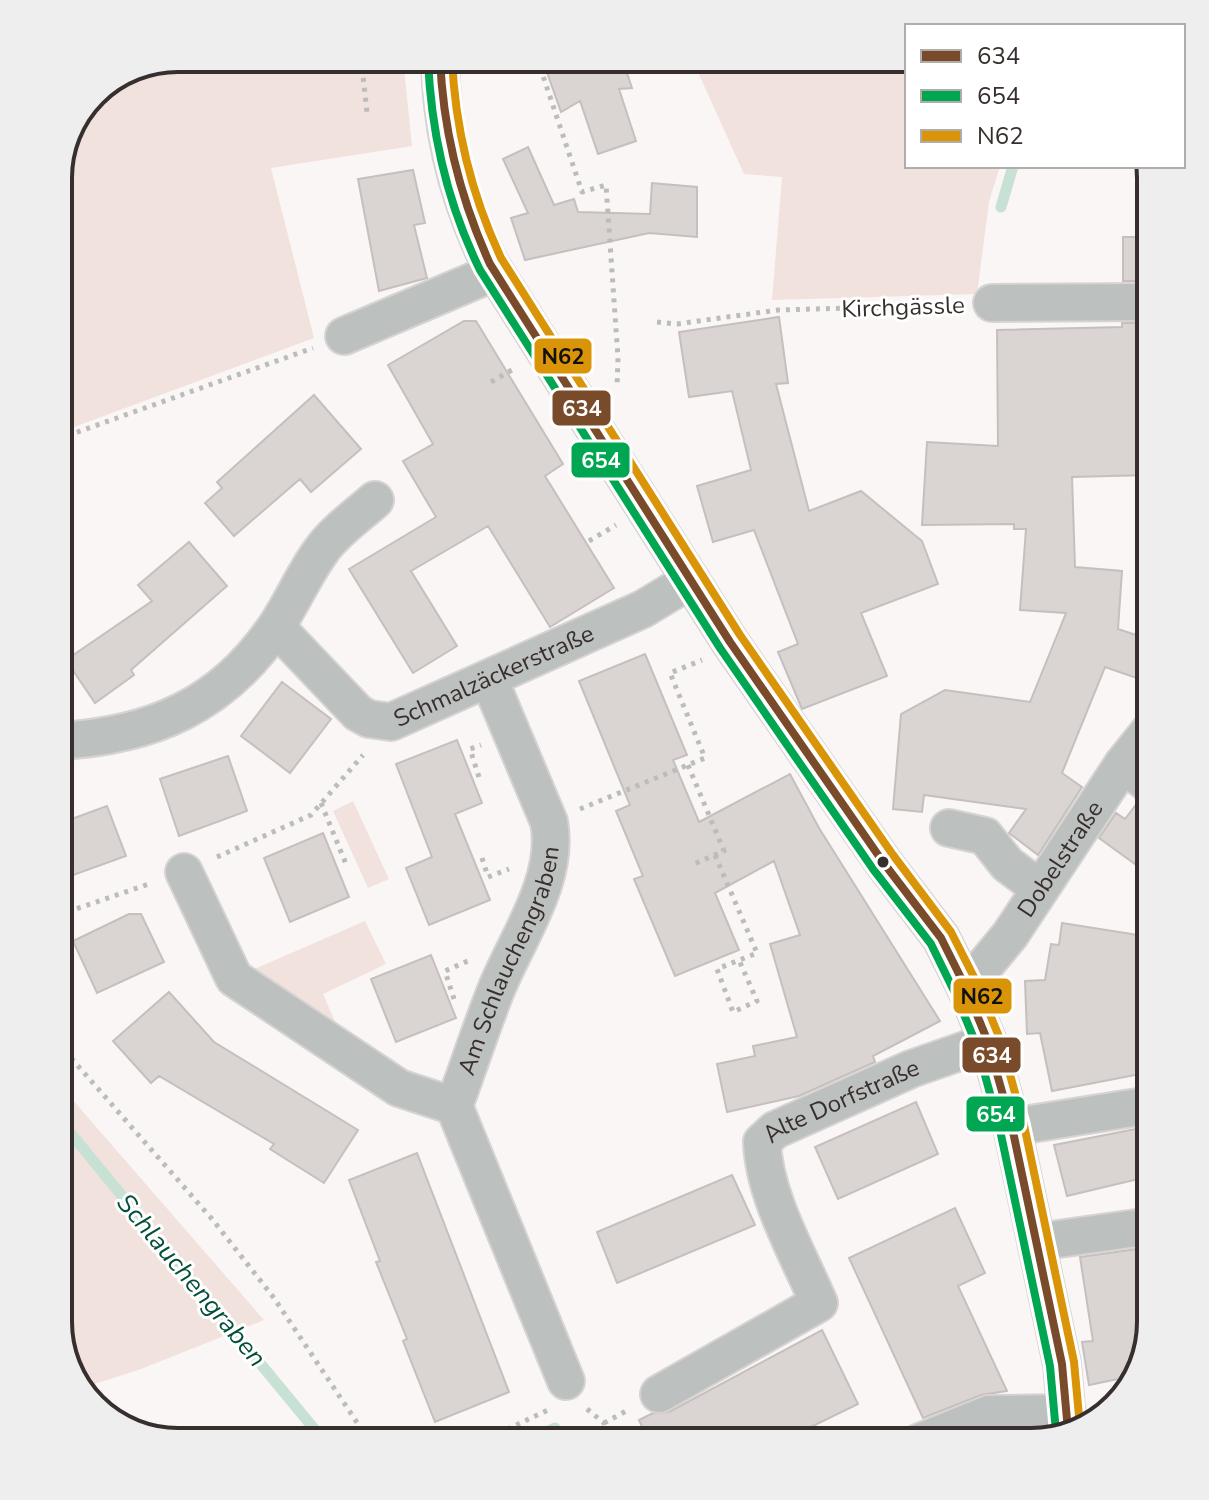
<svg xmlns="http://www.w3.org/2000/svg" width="1209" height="1500" viewBox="0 0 1209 1500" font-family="'Nunito Sans',sans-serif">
<rect width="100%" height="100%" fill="#faf6f5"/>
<path fill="#f2e2de" d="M179,58H403L412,146L271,168L314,338L58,433V170L99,88Z
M630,58H907V166H1000L989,202L977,294L772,300L782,177L744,174L697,70L635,74Z
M353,801L389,879L368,888L333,811Z
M365,921L386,964L323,994L340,1033L234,978Z
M58,1083L264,1320L141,1369L79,1389L58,1322Z"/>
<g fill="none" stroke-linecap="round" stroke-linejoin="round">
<path stroke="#c7e1d4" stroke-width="11" d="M1001,207L1013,166
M58,1118L325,1442
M528,1442L555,1428"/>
</g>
<path fill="#dad4d2" stroke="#c5bfbd" stroke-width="2" d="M542,58H622L632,88L619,89L636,141L598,154L580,101L561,112Z
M528,147L554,205L574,199L578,212L650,214L652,183L697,187V237L649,233L525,260L511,218L528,213L503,159Z
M413,170L425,223L414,225L427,278L379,291L358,179Z
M1123,237H1151V277L1148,281H1123Z
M779,317L788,383L776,384L809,511L861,491L922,541L938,584L861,613L887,676L802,709L778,652L798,644L754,530L713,542L697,486L751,470L732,391L689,397L679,332Z
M464,321H476L563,464L545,476L614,588L550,627L488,526L411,571L457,646L413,673L349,569L436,517L403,461L433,444L388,365Z
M1122,323H1149L1151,475L1072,477L1075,567L1122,571L1118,629L1151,640V683L1105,667L1062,773L1082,787L1038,855L1009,833L1026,809L924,795L922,812L893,809L901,714L945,690L1030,702L1066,613L1020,610L1026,529H1014V524L922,525L927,442L998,446L997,330L1122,327Z
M314,395L361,449L311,492L300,479L234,536L205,503L222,488L217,482Z
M189,542L227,586L131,670L134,675L95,703L66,660L152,601L138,585Z
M645,654L687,755L673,760L699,822L790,774L819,828L940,1021L873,1056L875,1062L799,1096L727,1112L717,1064L755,1056L753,1046L797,1037L770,944L800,935L774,861L715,893L739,950L675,976L634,879L643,876L616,811L630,805L579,681Z
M282,682L331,719L290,773L241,736Z
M457,740L482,803L455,814L490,900L429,925L406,868L432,857L396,764Z
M228,756L247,811L179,836L160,779Z
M1138,802L1151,807V842L1135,864L1099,838L1116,813L1125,819Z
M107,806L126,856L65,878L58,858V824Z
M323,833L349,897L290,922L264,858Z
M129,914H141L164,962L97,993L73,941Z
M1062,923L1151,937V1072L1052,1091L1040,1033L1027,1034L1025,981L1045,980L1051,944L1059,945Z
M431,955L456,1018L396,1042L371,979Z
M169,992L214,1042L358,1130L324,1183L270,1149L274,1144L159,1076L151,1083L113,1041Z
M916,1102L938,1154L838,1199L815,1147Z
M1151,1126V1176L1067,1196L1054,1145Z
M417,1153L509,1392L435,1422L403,1341L407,1339L376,1262L380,1261L349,1180Z
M732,1175L755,1225L617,1283L597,1232Z
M955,1208L985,1273L958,1286L1007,1391L981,1395L923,1418L849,1258Z
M1144,1248L1151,1322L1138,1375L1089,1385L1082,1342L1093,1341L1080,1257Z
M822,1330L858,1404L780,1442H649L639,1420L653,1413L669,1412Z"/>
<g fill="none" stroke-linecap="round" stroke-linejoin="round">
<g stroke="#d6d3d2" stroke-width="40">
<g id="minor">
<path d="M440,58C441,130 458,199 490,264L730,642L883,862L941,938L966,988L988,1042L1012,1127L1062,1364L1068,1431"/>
<path d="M992,303L1151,302"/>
<path d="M344,336L495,272"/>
<path id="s1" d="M276,627L358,713L369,719L391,722L643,609L691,580"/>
<path d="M58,741C151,736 223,706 277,625C293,601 304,574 321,551C334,532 357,516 375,500"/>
<path d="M1123,764L1151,786"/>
<path d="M949,828L985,836L1007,864L1039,888"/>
<path d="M184,872L234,978L399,1088L454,1106L566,1381"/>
<path id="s2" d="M966,988L1010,935L1123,764L1151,729"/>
<path id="s3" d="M454,1106C468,1068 481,1028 496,990C517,938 560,879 549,822L489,679"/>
<path d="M1012,1127L1151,1105"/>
<path d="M1037,1242L1151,1226"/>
<path id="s4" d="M659,1394L819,1303C798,1254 764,1196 762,1142L775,1130L911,1069L988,1042"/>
<path d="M920,1442L989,1414L1067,1413"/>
</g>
</g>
<path stroke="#bbbdbb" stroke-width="5" stroke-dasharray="4 6" stroke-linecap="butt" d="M361,58L367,112
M537,58L582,192L606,185L618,358L617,387
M657,322L677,324L778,310L959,305
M491,382L517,367
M58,439L313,348
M589,541L616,525
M688,765L724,851L694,864
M479,777L470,749L481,745
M321,803L346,864
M580,809L705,758L670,673L702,660
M715,855L757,953L717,969L733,1012L757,1001L739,960
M217,857L311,815L363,755
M482,858L488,877L509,869
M58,915L152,883
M454,999L445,971L470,960
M58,1043L212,1219L274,1298L370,1442
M587,1409L604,1423L612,1442
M604,1423L628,1410
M480,1442L548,1410"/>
<use href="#minor" stroke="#bcc0be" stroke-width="36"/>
<g stroke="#fff" stroke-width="14">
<path id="bus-1" d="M440,58C443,131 460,198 490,264L730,642L883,862L941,938L966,988L988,1042L1012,1127L1062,1364L1068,1431"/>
</g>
<g stroke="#fff" stroke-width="14">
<path id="bus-2" d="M428,59C431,133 447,203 480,270L720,648L873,869L931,944L955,993L977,1046L1000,1130L1050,1366L1056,1432"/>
</g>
<g stroke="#fff" stroke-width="14">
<path id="bus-3" d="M452,58C455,129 471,194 501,258L740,635L893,855L951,932L977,983L1000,1039L1024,1125L1074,1362L1080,1427"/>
</g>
<use href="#bus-1" stroke="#7a4b2a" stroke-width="8"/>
<use href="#bus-2" stroke="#00a651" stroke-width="8"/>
<use href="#bus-3" stroke="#da9407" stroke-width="8"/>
</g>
<circle fill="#372f2d" stroke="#fff" stroke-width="3" cx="883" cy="862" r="7"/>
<g text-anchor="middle" stroke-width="6" stroke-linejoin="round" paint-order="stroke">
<g font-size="24" fill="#372f2d" stroke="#fff">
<text transform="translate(903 307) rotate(-2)" y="8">Kirchgässle</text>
<text dy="8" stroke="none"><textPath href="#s1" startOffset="266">Schmalzäckerstraße</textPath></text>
<text dy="8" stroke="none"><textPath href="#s2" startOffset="160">Dobelstraße</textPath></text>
<text dy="8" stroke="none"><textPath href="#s3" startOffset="156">Am Schlauchengraben</textPath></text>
<text dy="8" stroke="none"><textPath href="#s4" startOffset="446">Alte Dorfstraße</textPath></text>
</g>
<g font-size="26" font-style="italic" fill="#034f39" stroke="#fff">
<text transform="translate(192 1280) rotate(50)" y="9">Schlauchengraben</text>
</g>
</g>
<path d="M0 0H1209V1500H0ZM178 72H1031A106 106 0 0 1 1137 178V1322A106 106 0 0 1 1031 1428H178A106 106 0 0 1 72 1322V178A106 106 0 0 1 178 72Z" fill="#efeeee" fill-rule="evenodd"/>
<path fill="none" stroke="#372f2d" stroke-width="4" d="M178 72H1031A106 106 0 0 1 1137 178V1322A106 106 0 0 1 1031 1428H178A106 106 0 0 1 72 1322V178A106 106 0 0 1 178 72Z"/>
<g stroke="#fff" stroke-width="3">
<rect x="533" y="337" width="60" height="38" rx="8" fill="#da9407"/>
<rect x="551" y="389" width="61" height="38" rx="8" fill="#7a4b2a"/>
<rect x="570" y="441" width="61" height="38" rx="8" fill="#00a651"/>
<rect x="952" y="977" width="61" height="38" rx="8" fill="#da9407"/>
<rect x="961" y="1036" width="61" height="38" rx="8" fill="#7a4b2a"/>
<rect x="965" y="1095" width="61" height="38" rx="8" fill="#00a651"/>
</g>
<g font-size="22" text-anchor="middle" font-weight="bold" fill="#fff">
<text x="582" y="416">634</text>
<text x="601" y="468">654</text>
<text x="992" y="1063">634</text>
<text x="996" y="1122">654</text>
</g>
<g font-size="22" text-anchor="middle" font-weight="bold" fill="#111">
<text x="563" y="364">N62</text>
<text x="982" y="1004">N62</text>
</g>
<rect x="905" y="24" width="280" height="144" fill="#ffffff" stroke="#afacab" stroke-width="2"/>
<rect x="921" y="50" width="40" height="12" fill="#7a4b2a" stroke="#afacab" stroke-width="2"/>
<text x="977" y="64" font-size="24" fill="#372f2d">634</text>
<rect x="921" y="90" width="40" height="12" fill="#00a651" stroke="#afacab" stroke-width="2"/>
<text x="977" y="104" font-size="24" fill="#372f2d">654</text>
<rect x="921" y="130" width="40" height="12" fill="#da9407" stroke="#afacab" stroke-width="2"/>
<text x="977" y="144" font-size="24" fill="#372f2d">N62</text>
</svg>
